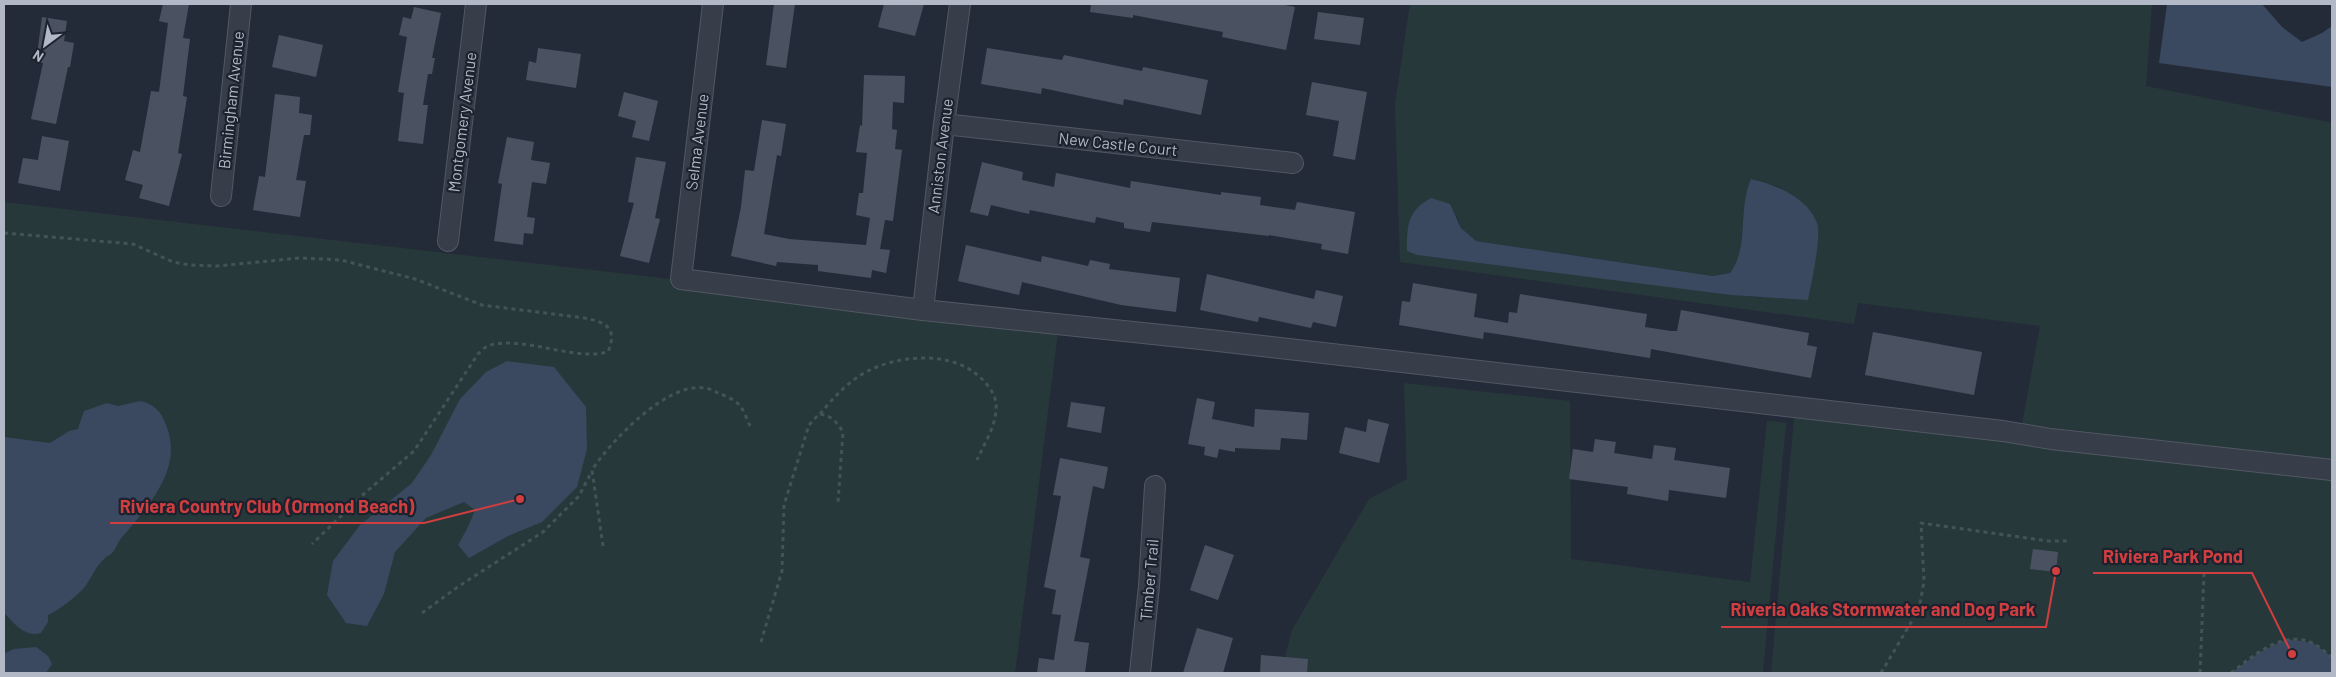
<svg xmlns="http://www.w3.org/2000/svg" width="2336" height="677" viewBox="0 0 2336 677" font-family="Barlow,sans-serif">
<rect width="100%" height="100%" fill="#242b38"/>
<path fill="#27383a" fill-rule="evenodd" d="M1410,4H2152L2146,86L2332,123V460L2022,424L2040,326L1858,303L1854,324L1400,262L1395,104ZM1751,179L1779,187L1807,208L1762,298L1417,255L1457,216L1461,228L1475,241L1713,276L1730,273C1750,244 1737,212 1751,179Z
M4,202L1059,324L1015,673H4Z
M1404,383L1570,401L1571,559L1750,582L1767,421L1786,423L1763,673H1281L1292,630L1369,499L1407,479Z
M1795,408L2332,469V673H1771Z"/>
<path fill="#3a4860" d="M2167,4H2262L2282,27L2302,42L2322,33L2332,26V87L2159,63Z
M1751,179C1775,184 1808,198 1817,223C1822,236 1811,285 1808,300L1731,295L1417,255L1407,251C1407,226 1407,211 1431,198L1450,204L1461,228L1476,241L1713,276L1730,273C1750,245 1737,211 1751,179Z
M507,361L554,367L586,407L587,449L577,487L542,522L508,536L469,558L458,545L468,527L475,510L464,502L426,518L395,552L384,594L367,626L346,623L327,595L333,561L360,525L412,483L431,455L460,399L486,372Z
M140,401C154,404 161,411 166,425C184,467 149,506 123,536C118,541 117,547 113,552C111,555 106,556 104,559C95,567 91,579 84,588C75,598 60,609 48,615V622L41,633C25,638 15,624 4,613V437L50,443L69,431L78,429L84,411L107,403L118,406Z
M2287,639L2313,643L2332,657V673H2231L2260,652Z
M36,647L48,656L52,664L46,673H4L5,653L14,649Z"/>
<path fill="#4a5262" d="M163,4H189L183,38L190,39L183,96L187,97L178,153L182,154L169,206L139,198L143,185L125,180L133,150L140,152L151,91L159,92L168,23L159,21Z
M774,4H795L786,68L766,65Z
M884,4H924L915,36L878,27Z
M1091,4H1280L1295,7L1286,50L1222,37L1223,32L1133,15V18L1090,12Z
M414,7L441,13L432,58H435L432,74H428L423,105H428L423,144L398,141L404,93L398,92L407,37L399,35L403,17L411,19Z
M1318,12L1364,18L1360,45L1314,39Z
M42,17L67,21L64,41L74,43L70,67H68L56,124L31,119L43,63L36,62Z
M279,35L323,45L316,77L272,67Z
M538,48L581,54L576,88L526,80L529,61L536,63Z
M987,48L1062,60L1064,55L1142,71L1143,67L1208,80L1201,115L1124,99L1123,105L1042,88L1041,94L981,84Z
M864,75L905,76L904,103L893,102L892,129L897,130L895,149L902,150L893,221L885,220L880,249L890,250L886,273L872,270L871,278L818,271V265L777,262L776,266L731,256L741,207L745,170L754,171L762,120L786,124L781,156L777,155L764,234L789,239L866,245L870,218L856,215L859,193H863L867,153L856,152L860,125L862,126Z
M1312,82L1367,92L1355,160L1333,156L1339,121L1306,115Z
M624,92L658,101L649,141L632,137L636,121L618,116Z
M275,94L300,97L299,113L312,115L310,135H304L296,180L306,181L300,217L253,210L259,176L265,177Z
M42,136L69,141L60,191L18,183L23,158L38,160Z
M507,137L534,142L531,160L550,163L546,184L532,182L527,217L535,218L533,234L524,233L523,245L494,241L502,184L498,183Z
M636,157L666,162L655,218L660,219L649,263L620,256L634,203L628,202Z
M982,162L1023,172L1022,180L1054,187L1056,173L1130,188L1131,181L1221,195V192L1261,197L1260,205L1295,210L1297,202L1355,212L1348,254L1321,249L1322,244L1269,235V236L1152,222L1150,232L1124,228V223L1096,217L1095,223L1030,210L1029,214L991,205L988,216L970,212Z
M966,245L1041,262L1042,256L1088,266L1090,260L1110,264L1109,269L1180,278L1176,312L1121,305L1022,282L1019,295L958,281Z
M1207,274L1314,299L1316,290L1343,296L1336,327L1313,322L1311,328L1259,317L1258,322L1200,310Z
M1413,283L1477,294L1474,317L1508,323L1509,312L1517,313L1520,294L1647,314L1645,327L1671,331H1677L1681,310L1809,333L1807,345L1817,347L1811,378L1651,349L1650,358L1484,332L1483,339L1399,325L1402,301L1410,302Z
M1873,332L1982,352L1974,395L1865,375Z
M1197,398L1215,402L1212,419L1254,427L1255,409L1309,413L1307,440L1281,438L1280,450L1235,448V452L1219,449L1217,458L1204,455L1205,447L1188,444Z
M1071,402L1105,407L1101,433L1067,427Z
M1368,419L1389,424L1379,463L1339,453L1345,427L1366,432Z
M1595,439L1616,442L1614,453L1652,459L1654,445L1676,448L1674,460L1730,468L1726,498L1669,490L1668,501L1627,494L1628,487L1569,479L1573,449L1593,452Z
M1060,458L1108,467L1104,489L1093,486L1080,557L1090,559L1074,641L1089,643L1085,673H1037L1039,658L1054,660L1061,615L1052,614L1056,590L1044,587L1061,496L1053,495Z
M1205,545L1234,555L1218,600L1190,590Z
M2033,549L2058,552L2056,572L2030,569Z
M1197,628L1233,638L1223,673H1183Z
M1261,655L1308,659L1307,673H1260Z"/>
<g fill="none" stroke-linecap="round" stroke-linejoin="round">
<g stroke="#525864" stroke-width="22">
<path id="minor" d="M713,4L681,279L923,310L1210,340L2003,431L2051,439L2332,470
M944,124L1293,163
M221,196L241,4
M448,241L476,4
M923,310L944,124L960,4
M1140,673L1149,586L1155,486"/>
</g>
<path stroke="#435357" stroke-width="3" stroke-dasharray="4 4" stroke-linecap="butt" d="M4,233L133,244L173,262L190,265L217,266L300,258L341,260L415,279L482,305L584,318C606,322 618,328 608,352C571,361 527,336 490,345C486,346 481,351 478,354L414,451L366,492L312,544
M820,414C834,397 851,378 872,369C908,353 962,351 988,386C994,393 997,401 996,410C995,428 984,444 977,460
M603,546L592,470C610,442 667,382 704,388C709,388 714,391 718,393C726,396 736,400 741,407C745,413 748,422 751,428
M422,613L459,586L543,532L579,496L592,471
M761,642L782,571L784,505L809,425L819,414C831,415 837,422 843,432L838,502
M1881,673L1919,609L1924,581L1921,523L2048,541H2070
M2200,673L2204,574
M2231,673C2253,656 2284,628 2314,644C2320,647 2326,653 2332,657"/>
<use href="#minor" stroke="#373d49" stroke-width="20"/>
</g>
<g text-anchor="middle" stroke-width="4.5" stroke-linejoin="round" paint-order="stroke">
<g font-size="16" fill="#b2b8c5" stroke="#1c222e">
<text transform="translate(231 100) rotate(-84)" y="6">Birmingham Avenue</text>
<text transform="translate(462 122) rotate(-83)" y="6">Montgomery Avenue</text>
<text transform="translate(697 142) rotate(-83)" y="6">Selma Avenue</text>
<text transform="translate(1118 144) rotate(6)" y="6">New Castle Court</text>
<text transform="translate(940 156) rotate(-83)" y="6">Anniston Avenue</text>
<text transform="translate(1149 580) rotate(-85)" y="6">Timber Trail</text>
</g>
</g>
<path fill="none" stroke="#d13e40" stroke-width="2" d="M520 499L424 523H110M2292 654L2252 573H2093M2056 571L2046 627H1721"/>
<g fill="#d13e40" stroke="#1c222e" stroke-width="2">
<circle cx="520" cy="499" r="5"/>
<circle cx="2292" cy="654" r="5"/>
<circle cx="2056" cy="571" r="5"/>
</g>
<g font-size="18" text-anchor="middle" font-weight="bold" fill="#d13e40" stroke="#1c222e" stroke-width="4.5" stroke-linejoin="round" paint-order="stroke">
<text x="267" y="513">Riviera Country Club (Ormond Beach)</text>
<text x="2173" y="563">Riviera Park Pond</text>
<text x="1883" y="616">Riveria Oaks Stormwater and Dog Park</text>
</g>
<rect width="2336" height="677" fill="none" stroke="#b2b8c5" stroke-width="10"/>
<g transform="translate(45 45) rotate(212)" stroke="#1c222e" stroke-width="4" paint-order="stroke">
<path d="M0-4L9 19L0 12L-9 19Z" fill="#b2b8c5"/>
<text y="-8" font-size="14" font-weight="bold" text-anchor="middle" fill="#b2b8c5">N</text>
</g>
</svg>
